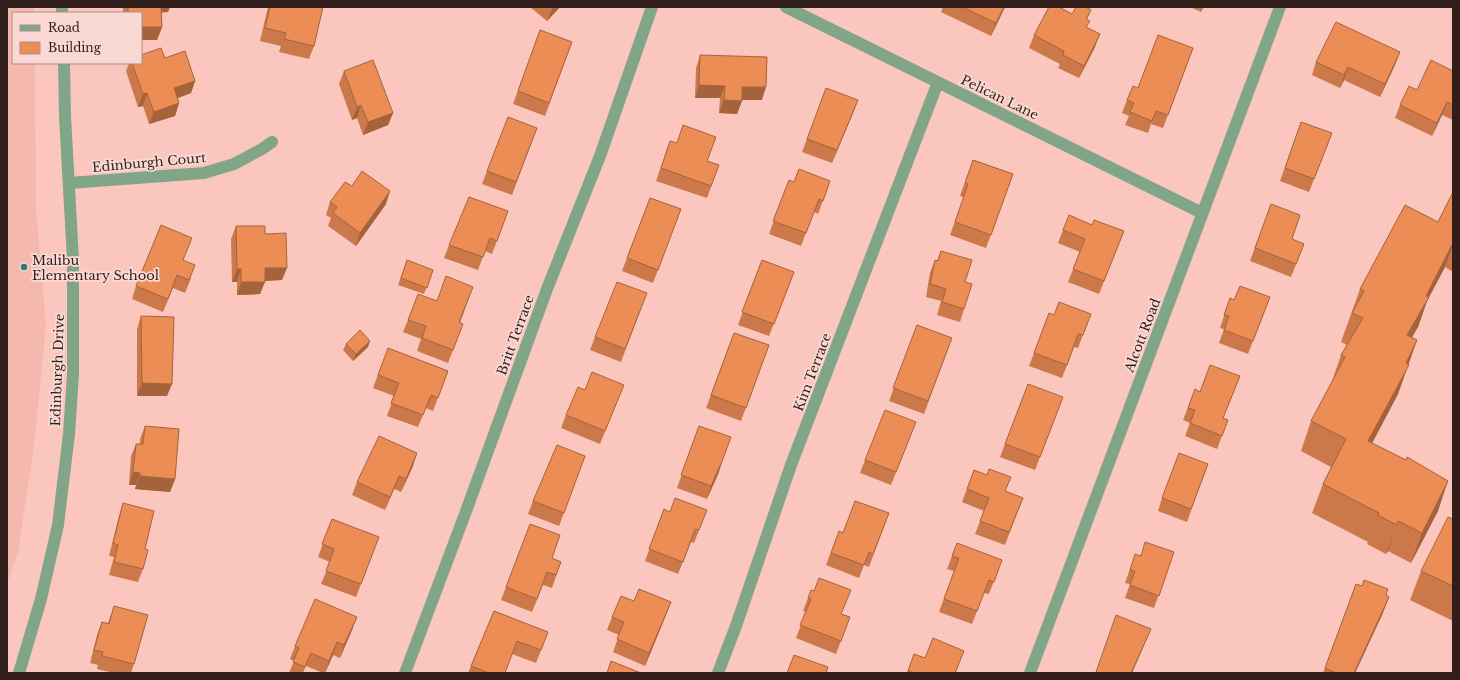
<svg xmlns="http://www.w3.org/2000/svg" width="1460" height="680" viewBox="0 0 1460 680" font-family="'Libre Baskerville',serif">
<rect width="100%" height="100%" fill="#fbc6bd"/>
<path fill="#f4b8ae" d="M7,7H34V13H13V63H35L36,209L46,325L34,447L18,552L7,583Z"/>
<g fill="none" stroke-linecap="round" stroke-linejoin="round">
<path stroke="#81a687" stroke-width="12" d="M786,7L1202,213
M69,183L204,173L234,164L262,149L272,142
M405,673L465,514L547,289L600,156L652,7
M718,673L736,626L791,465L938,82
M1030,673L1280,7"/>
<path stroke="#81a687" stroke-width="12" d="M62,7V13
M19,673L41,599L58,525L69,434L73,374V260L65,116L64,63"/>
</g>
<path fill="#cb794a" d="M123,7H170L168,12H162V27L157,40L141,13H123Z
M268,7H323L314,46L309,59L279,52L281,46L260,41Z
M530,7H560L547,21Z
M943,7H1005L991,36L941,12Z
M1190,7H1204L1201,12Z
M1091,10L1087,19V27L1095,47L1079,78L1058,68L1060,64L1029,48L1034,35L1072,14Z
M540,30L572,42L545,116L513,104Z
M1193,48L1163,128L1151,124L1148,133L1125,125L1129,116L1122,113L1127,100L1138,88Z
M700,55L762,100H742L737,114L719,113L720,98H695L696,68Z
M165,58L195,81L191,93L178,98L179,103L175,116L149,124L143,106L138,107L126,71L129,63H141Z
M1316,62L1395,65L1380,97L1344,80L1340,88L1312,75Z
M344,71L393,113L388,125L363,135L357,118L352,120L339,84Z
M1453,71V120L1442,115L1432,136L1395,118L1400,105Z
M858,100L853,113L832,163L802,152L807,139Z
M1301,122L1332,133L1309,192L1280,181Z
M537,128L512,195L482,184L487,171Z
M670,141L707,161L719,165L707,198L656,181Z
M973,160L1013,174L986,248L950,235L964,197L960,196Z
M789,180L794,182L830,181L818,214L814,212L801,246L769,234Z
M352,186L386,204L356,246L328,226L331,218L326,215L330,202Z
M1453,192V272L1445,267L1427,301L1418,327L1412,337L1417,340L1398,394L1372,443L1438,511L1411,563L1388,551L1386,554L1367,544L1368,542L1312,513L1323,484L1331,467L1301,451L1311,421L1331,384L1341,355L1347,345L1341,342L1360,289L1438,222Z
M650,198L681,209L653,283L622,271Z
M1271,204L1292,239L1304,244L1291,277L1250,261Z
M508,211L492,254L485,251L478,270L444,258L449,245Z
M1092,225L1124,231L1099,294L1068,282L1080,252L1058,243L1063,230Z
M236,226L265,234L282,280L265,281L260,294L237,295V282H232L231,239Z
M941,251L965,282L964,309L960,322L937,315L941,301L926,297L930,273L935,260L937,261Z
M184,260L191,278L185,293L173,288L163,312L132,299L136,286Z
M407,260L433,270L424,294L398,285Z
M762,260L794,272L769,336L738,325Z
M473,287L460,323L458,337L448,363L417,351L421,339L403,332L408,320L437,301Z
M1270,297L1248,354L1219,343L1224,329L1220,328L1230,298L1234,300Z
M642,306L621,362L590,350L595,337Z
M1049,313L1054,315L1091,314L1078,348L1074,347L1062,378L1029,366Z
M141,316L167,396H137V329Z
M917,325L952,338L924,414L889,401Z
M734,333L769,345L741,421L706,408Z
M346,344L368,347L353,361L343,350Z
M388,348L448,371L433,411L426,408L418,427L387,416L394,396L373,388Z
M1240,376L1223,418L1228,420L1217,449L1185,436L1190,423L1183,420L1195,389L1200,392Z
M585,390L619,397L600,444L561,428L566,415Z
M1063,397L1035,470L1000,457L1005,444Z
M145,426L175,479L170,492L135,489L136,485H129L131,456L136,444H140V439Z
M699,426L719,472L707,499L677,488Z
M911,434L891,485L860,473L865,460Z
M585,456L559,526L528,514L533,501Z
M1208,464L1187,522L1158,511L1162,498Z
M413,466L401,492L394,489L385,510L352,495L357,482Z
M974,470L1005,491L1023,498L1005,545L975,534L984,511L962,502Z
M123,503L145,549L143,569L138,582L109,575L114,557L109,556L119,516Z
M664,509L670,512L707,510L694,543L691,542L678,574L645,561Z
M889,513L869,567L864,565L859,578L826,565L839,531L843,533Z
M332,519L374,550L356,597L321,584L330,562L318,557Z
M1453,519V621L1410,600L1421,571Z
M1174,552L1154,608L1125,598L1130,584L1125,583L1131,566L1140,555Z
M952,556L1002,560L989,594L984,593L972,624L939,612L954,571L947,569Z
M552,558L561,562L552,588L543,585L532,612L501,600L506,587Z
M1356,584L1389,597L1382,615L1355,673H1323Z
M808,598L842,614L850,617L836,654L796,638L806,612L803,611Z
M634,601L671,602L666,615L645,666L613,652L619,635L607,630L612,617Z
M114,606L134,664L131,673H114L97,669L98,665L90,663L97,635L102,622L108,623Z
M494,611L548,632L536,663L512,654L505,673H468Z
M357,617L352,630L340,658L333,655L325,673H323L306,666L303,673H289L294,661L290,659L295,646Z
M914,654L925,658L959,663L956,673H907Z"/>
<path fill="#a5633c" d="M159,7H170L168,12L157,13Z
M553,7H560L547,21L552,9Z
M1004,7H1005L991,36L996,23Z
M141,27H162L157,40H141Z
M1100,34L1095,47L1079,78L1084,66Z
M1400,52L1395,65L1380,97L1385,84Z
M1348,67L1344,80L1340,88L1344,75Z
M195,81L191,93L170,101L174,88Z
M699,85L725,86L720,98H695Z
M742,87H766L762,100H738Z
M147,93L143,106L138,107L143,94Z
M724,100L742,101L737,114L719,113Z
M858,100L853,113L832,163L837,150Z
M1447,102L1442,115L1432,136L1437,123Z
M179,103L175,116L149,124L154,112Z
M361,105L357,118L352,120L357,107Z
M393,113L388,125L363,135L368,122Z
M390,191L386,204L356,246L360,233Z
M1453,243V245L1445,267L1427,301L1418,327L1396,364L1407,335L1426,296Z
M265,268H287L282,280L260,281Z
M237,269H241L237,282H232Z
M241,282H265L260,294L237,295Z
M1417,340L1398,394L1358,470L1368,441Z
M370,341L368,347L353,361L356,354Z
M142,383L172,384L167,396H137Z
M417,453L413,466L401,492L406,479Z
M723,459L719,472L707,499L711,486Z
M133,472L140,473L136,485H129Z
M140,476L175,479L170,492L135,489Z
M399,476L394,489L385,510L390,497Z
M1448,481L1438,511L1411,563L1422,533Z
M1398,521L1388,551L1386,554L1397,525Z
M1389,597L1382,615L1355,673H1354Z
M671,602L666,615L645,666L649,653Z
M357,617L352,630L340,658L344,645Z
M1151,629L1146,641L1132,673H1131Z
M337,642L333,655L325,673L329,661Z"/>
<path fill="#ec8d56" stroke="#a5633c" d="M128,7H161L162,27H141V13H128Z
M270,7H323L314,46L284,39L286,33L265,28Z
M962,7H1004L996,23Z
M1049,7H1059L1072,14L1076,7H1086L1091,10L1086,19L1090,21L1086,27L1100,34L1084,66L1063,55L1064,51L1034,35Z
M1336,22L1400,52L1385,84L1348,67L1344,75L1316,62Z
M540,30L572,42L549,103L518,91Z
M1158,35L1193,48L1168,115L1156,111L1152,121L1130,112L1134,103L1127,100L1133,86L1138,88Z
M161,48L165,58L185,51L195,81L174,88L179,103L154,112L147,93L143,94L132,63H141V55Z
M700,55L767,57L766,87H742V101L724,100L725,86L699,85Z
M373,60L393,113L368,122L361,105L357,107L344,71Z
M1431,60L1453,71V105L1447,102L1437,123L1400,105L1409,86L1417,90Z
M826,88L858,100L837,150L807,139Z
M508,117L537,128L516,182L487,171Z
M1301,122L1332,133L1314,179L1285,168Z
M683,125L716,137L707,161L719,165L711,186L661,168L670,141L677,143Z
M973,160L1013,174L991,235L955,222L968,184L965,183Z
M799,169L830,181L823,201L819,199L806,233L773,221L789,180L794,182Z
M362,171L390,191L360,233L333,213L337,207L330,202L345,182L352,186Z
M1453,192V243L1426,296L1429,297L1407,335L1417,340L1406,363L1409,365L1368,441L1406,460L1407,457L1448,481L1422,533L1398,521L1397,525L1378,515L1379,513L1323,484L1346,439L1311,421L1345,357L1341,355L1363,318L1352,313L1364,291L1360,289L1405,205L1438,222Z
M469,197L508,211L497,241L490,238L483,257L449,245Z
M650,198L681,209L658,270L627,258Z
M1271,204L1300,215L1292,239L1304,244L1296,264L1255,248Z
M1069,215L1092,225L1094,220L1124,231L1104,281L1073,269L1085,239L1063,230Z
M161,225L192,238L183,260L195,265L189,280L177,275L168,299L136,286Z
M236,226H265V234L286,233L287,268H265V282H241V269H237Z
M941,251L972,260L965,282L972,284L964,309L942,302L946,289L930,284L935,260L938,261Z
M407,260L433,270L427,288L401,278Z
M762,260L794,272L774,324L742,312Z
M446,276L473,287L459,322L463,324L453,350L422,338L426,326L408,320L418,294L437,301Z
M617,282L647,293L625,349L595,337Z
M1240,286L1270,297L1253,341L1224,330L1229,316L1224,315L1230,298L1234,300Z
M1059,302L1091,314L1083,335L1078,334L1067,365L1034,353L1049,313L1054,315Z
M141,316L174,317L172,384L142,383Z
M917,325L952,338L928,401L893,388Z
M360,330L370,341L356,354L346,344Z
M734,333L769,345L746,408L711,395Z
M388,348L448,371L438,398L431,395L423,415L391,403L399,383L378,375Z
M1210,365L1240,376L1223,418L1228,420L1222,436L1190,423L1195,410L1188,408L1195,389L1200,392Z
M592,372L624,385L605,431L566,415L578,387L585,390Z
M1028,384L1063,397L1040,457L1005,444Z
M885,410L916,422L896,472L865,460Z
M145,426L179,429L175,479L140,476V473L133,472L136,444H143Z
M699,426L731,437L723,459L711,486L681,475Z
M379,436L417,453L406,479L399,476L390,497L357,482Z
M557,445L585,456L564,513L533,501Z
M1179,453L1208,464L1191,509L1162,498Z
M989,469L1011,477L1005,491L1023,498L1009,532L980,521L989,498L967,489L974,470L987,475Z
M675,498L707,510L699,530L695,529L683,562L649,549L664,509L670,512Z
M855,501L889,513L873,554L869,552L864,565L831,553L839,531L843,533Z
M123,503L154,511L145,549L148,550L143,569L114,562L118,545L113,543Z
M1448,517L1453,519V586L1421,571Z
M332,519L379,537L361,584L326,571L334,549L322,544Z
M530,524L560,535L552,558L561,562L556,575L547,572L537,599L506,587Z
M1145,542L1174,552L1159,596L1130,585L1135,571L1130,570L1135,554L1141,556Z
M957,543L1002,560L994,582L989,580L977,611L944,599L959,558L952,556Z
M819,578L851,590L841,614L850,617L841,641L800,625L811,599L808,598L811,590L814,591Z
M1364,580L1388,589L1386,595L1389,597L1354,673H1336L1325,668L1356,584L1362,586Z
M639,589L671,602L649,653L617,639L624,622L612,617L621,596L634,601Z
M315,599L357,617L344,645L337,642L329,661L311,653L305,667L293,662L299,648L295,646Z
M114,606L148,615L134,664L102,656L103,652L94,650L102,622L109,624Z
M494,611L548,632L541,650L517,641L505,673H489L471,666Z
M1116,615L1151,629L1131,673H1098L1096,672Z
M933,638L964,651L955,673H914L908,671L914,654L925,658Z
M794,655L828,667L826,673H787Z
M611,661L641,673H607Z"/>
<circle fill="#317883" stroke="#fad9d4" stroke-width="1.5" cx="24" cy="267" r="4"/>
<g text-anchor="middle" stroke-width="3.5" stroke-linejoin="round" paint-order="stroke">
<g font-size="13" fill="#311e1b" stroke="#fad9d4">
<text transform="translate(1000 97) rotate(26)" y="5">Pelican Lane</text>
<text transform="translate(149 162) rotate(-5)" y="5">Edinburgh Court</text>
<text transform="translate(515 335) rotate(-70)" y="5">Britt Terrace</text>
<text transform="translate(1142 335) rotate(-69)" y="5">Alcott Road</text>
<text transform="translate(57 370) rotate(-88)" y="5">Edinburgh Drive</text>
<text transform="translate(812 372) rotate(-69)" y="5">Kim Terrace</text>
</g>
<g font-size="13" fill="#311e1b" stroke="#fad9d4" text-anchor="start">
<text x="32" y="265">Malibu<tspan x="32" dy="15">Elementary School</tspan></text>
</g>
</g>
<rect width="1460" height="680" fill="none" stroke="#311e1b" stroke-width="16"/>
<rect x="12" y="12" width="130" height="52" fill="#fad9d4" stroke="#aa8e8a"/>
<rect x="20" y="25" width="20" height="6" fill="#81a687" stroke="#aa8e8a"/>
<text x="48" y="32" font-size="12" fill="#311e1b">Road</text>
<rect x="20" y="42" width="20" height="12" fill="#ec8d56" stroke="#aa8e8a"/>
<text x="48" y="52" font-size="12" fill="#311e1b">Building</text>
</svg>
